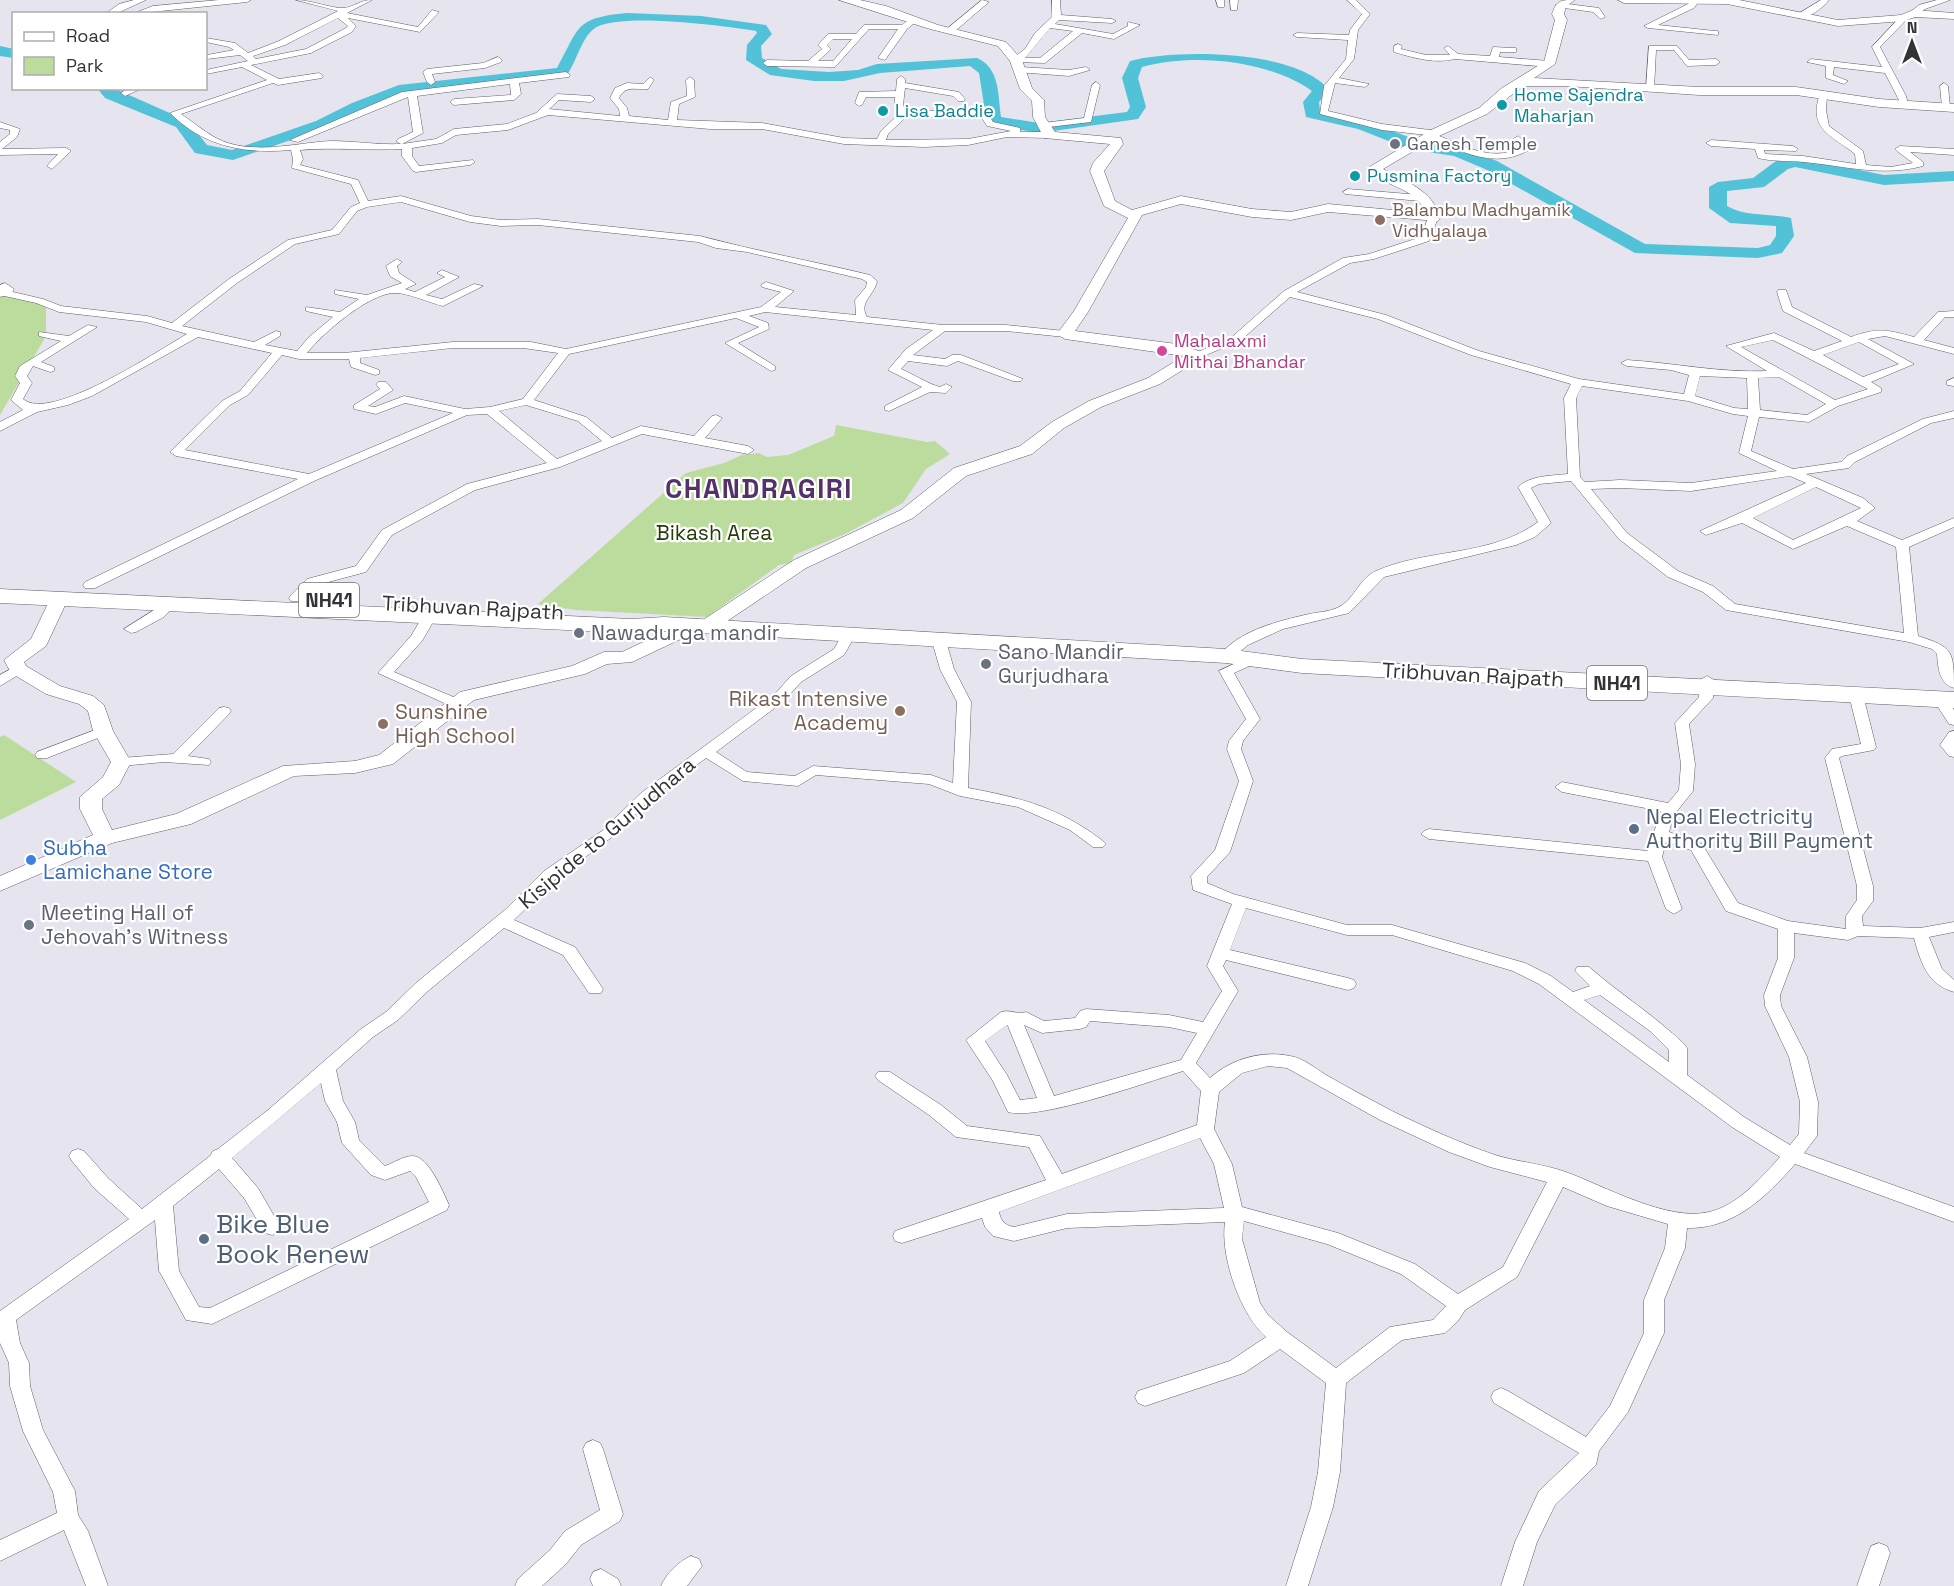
<svg xmlns="http://www.w3.org/2000/svg" width="1954" height="1586" viewBox="0 0 1954 1586" font-family="'Space Grotesk',sans-serif">
<rect width="100%" height="100%" fill="#e5e4ef"/>
<path fill="#bcdc9e" d="M0,288L46,301V336L0,415Z
M836,425L927,442L935,441L950,454L926,469L903,503L845,534L794,555L791,563L779,565L707,617L576,610L538,604L686,473L724,463L742,455L759,453L767,457L788,455L834,436Z
M4,735L76,782L0,820V737Z"/>
<g fill="none" stroke-linecap="round" stroke-linejoin="round">
<path fill="#51c2d7" fill-rule="evenodd" d="M627,13L701,16L766,25L772,34L761,46L762,58L781,69L829,72L858,70L877,64L977,58C1000,68 998,95 1001,117L1039,123L1127,112L1130,107L1122,78L1130,61C1175,49 1297,49 1329,90L1319,102L1320,111L1369,122L1419,141L1464,148L1497,161L1645,244L1758,248L1770,245L1776,236V226L1730,223L1709,208V187L1718,182L1753,178L1776,161L1795,157L1884,175L1954,171V181L1884,185L1795,167L1788,169L1764,187L1727,191V206C1746,217 1769,213 1791,218L1794,236L1782,253L1758,258L1635,253L1485,169L1454,156L1409,149L1358,129L1306,117L1303,102L1312,91C1268,60 1193,53 1142,67L1138,78L1146,107L1138,119L1039,133L987,124L979,73L970,66L880,73L844,81H814L770,75L746,60L747,45L757,33L756,31C725,26 620,12 595,28C581,38 577,61 567,75L402,94L328,127L233,160L195,153L176,127L105,98L97,88H113L188,121L207,145L232,150L316,121L352,103L399,85L557,68C580,27 574,18 627,13Z
M0,46L14,49V58L0,56Z"/>
<g stroke="#605f68" stroke-width="1">
<path id="street" d="M134,0H146L115,14H105L119,4Z
M219,0H251L247,2L132,14L153,6Z
M296,0C311,0 333,9 344,8C354,7 360,0 372,0L347,13L418,27L432,10L439,12L420,32L348,18L356,26L352,32L311,53L251,65L279,79L319,73L323,76L322,78L278,85L273,83L181,114C192,121 203,131 216,138C250,156 294,143 331,141C354,141 377,145 401,144L396,141L398,139L413,132L408,97L298,142L290,140L402,92L566,72L570,75L569,77L519,83L521,94L514,100L454,105L450,102L454,99L511,95L510,84L417,96L423,133L402,144L436,139L454,129L507,124L536,113L557,94L591,96L595,99L591,102L559,100L549,109L620,116L619,109L610,98L615,88L627,83L643,84L650,77L654,80L648,89C636,90 625,85 619,98L627,108L629,116L668,120L671,102L687,96L686,80L690,77L694,80L695,97L679,104L677,120L762,123L844,138L877,139L881,131L898,115L895,105V97H866L862,105L859,106L855,103L859,92L896,91L897,79L901,76L905,79V83L959,92L965,99L964,101H958L953,96L905,88L903,105L906,112L983,109L986,110L993,122L1020,128V132H1049L1054,135L1049,138L1007,137L968,145L924,147L844,144L762,129H710L548,115L508,130L456,135L442,143L412,148V156L419,166L473,160L475,162L470,165L416,172L413,171L402,156V149C368,151 335,147 300,150L303,159L300,165L358,180L368,201L401,196L471,216L501,220L538,219L700,236C755,251 813,261 870,275L877,281C875,295 858,302 867,317L943,325H1006L1065,331L1070,334L1065,337L1006,331H945L913,355L945,359L952,355H961L1023,379L1021,381H1013L958,361L947,366L908,361L901,369C913,374 928,384 940,387L946,384L952,387L946,393L930,392L889,411L885,410V406L922,387L888,370L906,349L933,330L765,312L749,316L768,323L769,329L738,343L775,366V370L771,371L725,343L759,327L736,318L569,354L534,400L586,417L612,438L641,426L694,436L712,416L716,415L722,418L705,438L748,446L754,450L748,454L642,434L560,467L475,490L392,535L366,572L317,585L301,601H291L289,598L291,595L307,579L356,566L382,530L467,484L547,463L487,414L467,415L314,481L95,588H85L83,585L85,582L298,479L176,456L170,452L222,401L240,391L272,353L198,337L92,396L68,405L37,412L0,431V422L23,410L11,400L20,383L15,376L20,366L61,341L39,336V332L69,336L88,325L97,327L41,362L54,367V371L50,372L33,366L27,376L32,383L23,399C50,423 159,350 187,334L146,322L59,312L36,303L0,295V289L43,299L61,306L147,316L172,323L229,279L288,240L332,230L351,207L360,203L351,184L292,168L293,159L291,150C245,154 204,147 170,113L267,80L242,67L206,74V70L248,61L240,55L207,59V55L234,50L229,47L206,42V38L235,43L248,53L279,41L338,11ZM338,18L348,26L346,28L306,49L256,59L253,56L285,45ZM980,115L987,126L1011,131L968,139L886,140L888,134L905,118ZM401,202L470,222L501,226L538,225L698,242L716,248L747,252L862,279L867,282L866,287L855,300L856,315L775,307L794,291L766,282L761,285L762,287L781,292L761,307L566,349L531,342H453L344,353H307C323,333 368,294 394,293C406,292 430,303 443,306L483,286L474,284L442,299L426,295L459,277L442,270L437,273L445,277L415,292L405,289L416,284L399,273L397,266L402,262L397,259L386,266L390,276L402,283L367,295L335,290V294L359,299L340,312L306,307V311L333,317L309,337L297,351L265,345L280,336V332L276,331L254,342L182,326L237,283L295,244L339,234L357,211L367,207ZM453,348H523L558,353L523,399L490,407L465,409L404,396L375,407L368,406L393,390L386,382H378L376,384L380,389L354,405V409L376,414L405,403L453,413L309,474L185,450L230,405L248,395L282,355L299,359H349L351,367L375,375L379,374V370L360,363V358ZM526,405L578,421L602,441L557,459L499,411Z
M982,0L989,2L954,32H948V28Z
M1052,0H1060L1061,15L1112,19L1116,21L1112,23L1059,20L1055,24L1113,34L1128,26V22L1140,25L1114,39L1082,33L1045,63L1013,62V58L1025,49L1035,33L1052,17ZM1050,28L1073,31L1040,58H1025Z
M1216,0H1224V7H1218Z
M1230,0H1238L1237,10H1231Z
M1347,0H1356L1370,14L1358,30L1354,59L1339,78L1369,84L1365,87L1335,83L1328,111L1382,124L1438,131L1437,135C1464,146 1493,163 1520,147L1513,139L1518,136L1529,146V150C1494,170 1462,151 1428,138L1427,135L1382,130L1320,114L1324,86L1346,59L1348,40L1297,37L1293,35L1297,33L1349,35L1350,30L1362,14Z
M1692,0L1699,1L1694,8L1658,25L1715,31H1718V35L1648,28L1644,26L1688,4Z
M1821,0H1829C1822,9 1809,18 1798,18V14Z
M1937,0H1950L1925,9L1916,15L1909,13L1919,5Z
M1560,3L1599,8L1605,17L1601,19L1593,12L1557,7L1556,5Z
M1901,16L1908,18L1880,47L1906,96L1909,108L1902,106L1885,73L1834,67L1833,75L1848,81L1844,84L1826,78V66L1807,62L1811,59L1882,67L1872,47Z
M911,18L918,20L907,29L885,60L878,58L898,29H869L835,67L767,66L763,63L767,60L808,61L822,49L818,45L828,34H856L864,25H902ZM833,39H852L833,61H818L831,49L827,45Z
M1398,44L1402,46L1401,49L1426,55H1450L1444,48L1448,46L1458,54L1490,56L1493,47L1513,48H1516V52H1500L1499,57L1549,61L1553,64L1549,67L1455,59C1435,64 1414,58 1394,52V46Z
M1649,46H1677L1689,60L1716,59L1720,62L1716,65L1687,66L1674,50H1656L1654,89L1650,92L1646,89Z
M498,57L502,60L501,62L485,68L432,74L435,82L431,85L427,82L423,72L427,69L483,63Z
M1020,67L1069,70L1086,67L1090,70L1069,76L1017,72L1016,70Z
M1096,82L1100,85L1091,122L1040,128V124L1043,123L1084,118L1092,85Z
M1944,83L1948,86L1950,107L1946,110L1942,107L1940,86Z
M129,88H143L125,96L121,93Z
M1820,94L1827,96L1826,110L1829,126L1863,151L1866,165L1891,167L1913,163L1897,151L1895,149L1900,146L1954,149V155L1910,152L1923,162V166C1882,177 1845,166 1804,162C1788,160 1773,162 1758,158L1755,149L1711,146L1706,143L1711,140L1793,146L1798,149L1796,151L1764,150L1765,154L1803,156L1856,164L1855,154C1833,136 1807,130 1820,94Z
M0,122L20,129L17,137L2,149L66,148L71,151L52,169L47,166L58,154L0,155V142L10,134V130L0,128Z
M1348,189L1420,195L1425,198L1420,201L1345,194L1343,192Z
M1433,215L1438,218L1429,241L1374,259L1350,263L1297,292L1386,315L1479,351L1579,379L1684,394L1689,375L1671,370L1627,366L1621,363L1627,360C1674,363 1720,373 1767,371L1726,346L1774,333L1814,351L1842,341L1783,311L1777,292L1778,290H1786L1792,307L1851,337C1878,327 1888,330 1914,337L1938,312L1954,311V317H1945L1924,340L1954,348V354L1885,336L1868,339L1914,364L1871,382L1881,388V392L1838,406L1809,422L1759,417L1751,451L1793,469L1841,462L1847,456L1923,419L1954,411V418L1931,423L1855,462L1849,468L1806,474L1863,498L1875,508L1857,521L1902,540L1954,518V527L1909,547L1918,636C1953,647 1954,651 1954,688C1939,684 1938,667 1937,654L1932,649L1909,642L1726,610L1703,592L1668,577L1619,539L1571,481L1539,484L1531,488L1551,523L1535,537L1516,545L1384,577L1349,613L1283,629L1248,645L1231,659H1221L1219,656C1239,630 1279,621 1309,614C1318,612 1328,612 1337,608C1354,601 1359,578 1376,571C1428,548 1491,557 1538,522L1518,487C1531,475 1551,476 1568,474L1564,398L1571,384L1471,355L1378,319L1290,297L1240,341L1201,357L1197,358L1191,355L1232,337L1284,291L1343,258L1369,254L1421,237L1428,218ZM1773,340L1868,389L1835,400L1741,347ZM1859,342L1899,364L1863,377L1823,355ZM1700,376L1747,378L1748,409L1734,408L1695,396ZM1779,377L1826,404L1807,415L1760,410L1758,378ZM1582,386L1688,401L1733,414L1748,416L1739,453L1777,471L1691,483L1620,480L1585,482L1580,477L1576,398ZM1790,476L1806,483L1700,531L1706,535L1742,523L1793,549L1847,526L1896,547L1904,633L1735,604L1713,586L1678,571L1627,533L1591,489L1620,488L1691,491ZM1816,487L1861,508L1793,540L1753,518Z
M1954,378V386L1947,385V381Z
M167,602L174,606L164,617L136,632L131,633L124,629Z
M429,613L436,617L422,641L394,672L463,701L465,704L463,707H453L378,673L411,636L424,614Z
M848,632L855,636L844,655L801,682L784,701L716,752L747,772L795,776L813,766L931,775L953,783L957,702L940,669L932,641L939,637L946,641L954,669L971,702L968,788C1022,798 1058,807 1103,841L1106,844L1103,847H1093L1070,830L1018,807L960,796L929,784L816,775L798,786L743,781L706,758L651,799L612,837L556,879L514,920L575,947L603,989L601,993H589L563,955L504,928L428,991L398,1020L373,1037L336,1070L343,1101L355,1122L359,1140L385,1166C393,1163 404,1156 413,1156C429,1157 443,1192 449,1205L447,1210L212,1324L186,1320L162,1276L159,1271L155,1220L16,1320L20,1343L29,1363L30,1386L43,1430L75,1491L78,1515L88,1531L108,1586H86L64,1530L0,1561V1540L57,1513L53,1492L23,1431L10,1386L9,1363L0,1343V1311L129,1219L94,1188L72,1161L69,1156L72,1151L78,1149L84,1151L108,1178L142,1209L210,1156L213,1151L218,1149L268,1110L361,1029L386,1012L416,983L506,909L544,871L602,831L641,793L774,695L791,676L834,649L843,633ZM321,1083L325,1101L337,1122L342,1143L371,1175L385,1180L410,1171L416,1177L429,1202L210,1308L199,1307L179,1271L173,1206L219,1169L244,1198L265,1233L272,1235L279,1233L281,1228L258,1188L232,1158Z
M1253,655L1260,659L1258,662L1234,673L1260,719L1243,741L1241,749L1253,781L1230,852L1207,877V883L1233,894L1347,925H1392L1525,963L1551,976L1573,992L1590,986L1575,971L1577,967H1589C1620,994 1654,1015 1684,1044L1687,1048V1075L1744,1117L1790,1145L1799,1134L1800,1102L1789,1057L1765,1006L1764,995L1778,958V929L1726,911L1691,850L1666,842L1662,857L1682,909L1674,914L1666,909L1648,861L1429,839L1421,834L1424,831L1429,829L1648,851L1661,811L1562,792L1555,787L1562,782L1668,803L1679,790L1681,764L1675,723L1699,697L1700,680L1707,676L1714,680L1713,698L1689,724L1695,764L1693,791L1673,816L1669,832L1702,844L1738,903L1788,921L1846,929V916L1857,900V886L1825,758L1832,749L1861,744L1849,695L1856,691L1863,695L1876,747L1874,750L1842,756L1839,758L1873,886V901L1862,916L1863,926L1920,928L1954,922V932L1929,937L1942,969L1954,980V992C1927,984 1921,963 1914,938L1858,936L1848,940L1794,933V958L1780,995L1781,1006L1807,1057L1818,1102L1817,1136L1804,1153L1954,1207V1222L1795,1164C1766,1197 1734,1229 1687,1228L1685,1248L1664,1300V1333L1628,1412L1599,1451L1596,1465L1555,1505L1537,1542L1523,1586H1501L1515,1542L1539,1491L1579,1453L1494,1403L1491,1397L1494,1391L1501,1388L1508,1391L1586,1437L1610,1406L1644,1333V1300L1665,1248L1668,1224L1607,1206L1563,1187L1517,1277L1465,1310L1458,1321L1445,1333L1402,1340L1346,1383L1340,1472L1333,1507L1308,1586H1286L1311,1507L1318,1472L1326,1383L1280,1349L1244,1373L1145,1406L1138,1403L1135,1397L1138,1391L1230,1361L1266,1337C1240,1314 1220,1256 1225,1222L1067,1228L1014,1241L993,1236L985,1227L982,1218L902,1243L895,1241L893,1236L895,1231L1046,1180L1029,1147L956,1137L929,1115L878,1080L875,1076L878,1072H890L941,1105L967,1126L1040,1136L1062,1174L1197,1125L1201,1091L1183,1071C1148,1082 1038,1121 1008,1112L993,1081L966,1040L1001,1012C1010,1009 1017,1015 1026,1012L1044,1021L1075,1018L1080,1011L1086,1009L1169,1015L1203,1022L1222,991L1207,966L1232,904L1193,890L1191,876L1215,850L1239,781L1227,749L1229,741L1246,719L1219,671ZM1246,908L1347,935H1392L1513,971L1539,984L1732,1127L1780,1157C1761,1178 1737,1206 1709,1212C1668,1222 1604,1186 1566,1172C1543,1164 1518,1162 1495,1155C1460,1143 1427,1128 1394,1112C1371,1100 1349,1088 1326,1075C1315,1068 1303,1058 1290,1056C1262,1050 1231,1059 1210,1078L1196,1063L1238,991L1223,966L1226,960L1348,990L1354,988L1356,984L1354,980L1348,978L1230,950ZM1600,995L1650,1031L1669,1050V1062L1584,1000ZM1090,1021L1169,1027L1197,1033L1181,1060L1054,1096L1024,1025L1042,1033L1080,1029L1086,1027ZM1007,1025L1008,1026L1037,1098L1020,1100L1007,1075L985,1041ZM1268,1066L1287,1068L1380,1120L1449,1152L1490,1167L1547,1182L1503,1267L1458,1294L1415,1264L1338,1233L1242,1207L1232,1164L1214,1129L1219,1092L1242,1073ZM1200,1138L1214,1164L1224,1208L1067,1214L1014,1227C1004,1225 1001,1221 999,1212ZM1244,1221L1327,1244L1401,1274L1446,1306L1433,1320L1390,1327L1336,1368L1287,1332L1268,1315L1260,1303L1242,1239Z
M18,665L25,669L23,672L0,686V675Z
M1945,703L1950,704L1954,710V725L1949,724L1938,707Z
M224,707L229,708L231,711L229,714L188,756L209,759L211,762L209,765L164,762L121,766L114,762L121,758L173,754L219,708Z
M103,727L108,728L110,731L108,734L47,758H37L35,755L37,752Z
M1954,731V757L1949,756L1940,745L1949,732Z
M593,1440L600,1443L603,1449L623,1514L620,1521L581,1545L566,1564L542,1586H515L518,1579L550,1550L565,1531L600,1510L583,1449L586,1443Z
M1879,1543L1887,1546L1890,1553L1879,1586H1857L1871,1546Z
M691,1556L699,1559L702,1566L687,1586H661C666,1574 679,1561 691,1556Z
M601,1569L618,1579L621,1586H593L590,1579L593,1572Z"/>
</g>
<g stroke="#605f68" stroke-width="1">
<path id="secondary" d="M839,0H860L886,6L938,25L1006,42L1022,60L1032,88L1044,100L1045,117L1055,132L1121,138L1123,144L1104,171L1115,201L1132,210L1181,196L1252,209L1291,212L1328,204L1425,213C1419,188 1382,186 1366,169L1431,130L1479,108L1502,88L1544,62L1555,20L1552,14C1557,0 1560,0 1575,0L1566,6L1564,14L1567,20L1555,64L1534,78L1699,87H1796L1879,99L1954,104V112L1879,107L1796,95H1699L1567,86H1523L1487,114L1439,136L1383,169C1406,182 1433,190 1440,218L1438,221L1328,212L1291,220L1252,217L1181,204L1142,215L1088,312L1075,331L1177,344L1202,352L1205,355L1202,358L1160,384L1101,407L1064,428L1032,454L966,476L913,518L806,568L714,630H700L632,662L607,664L585,674L474,700L393,764L355,773L294,776L191,824L112,843L0,891V876L93,835L80,809V797L103,777L111,762L93,731L88,711L79,704L46,694L11,673L4,660L31,639L52,595L59,593L68,599L46,646L24,662L26,666L60,686L93,696L104,705L113,731L131,762L119,785L102,799V809L112,830L176,814L283,766L355,761L379,755L460,692L572,666L604,652H622L686,622H700L794,560L901,510L954,468L1020,446L1052,422L1089,401L1148,378L1184,356L1065,339L1057,334L1074,311L1128,218L1104,206L1090,171L1093,163L1110,144L1044,138L1033,117L1032,101L1020,89L1010,61L998,46L930,29Z
M1618,0H1739L1838,20L1901,15L1913,10L1954,13V19L1915,17L1904,21L1838,26L1727,4L1624,3Z"/>
</g>
<g stroke="#605f68" stroke-width="1">
<path id="highway" d="M5,283L14,289L12,293L0,297V285Z
M0,589L631,619L664,617L1226,649L1302,659L1954,692V708L1302,673L1226,663L664,631L631,633L0,603Z"/>
</g>
<use href="#street" fill="#fff" fill-rule="evenodd"/>
<use href="#secondary" fill="#fff" fill-rule="evenodd"/>
<use href="#highway" fill="#fff" fill-rule="evenodd"/>
</g>
<g fill="#0f9aa8" stroke="#fff" stroke-width="2">
<circle cx="1502" cy="105" r="6"/>
<circle cx="883" cy="111" r="6"/>
<circle cx="1355" cy="176" r="6"/>
</g>
<g fill="#6b7280" stroke="#fff" stroke-width="2">
<circle cx="1395" cy="144" r="6"/>
<circle cx="579" cy="633" r="6"/>
<circle cx="986" cy="664" r="6"/>
<circle cx="29" cy="925" r="6"/>
</g>
<g fill="#8d6e63" stroke="#fff" stroke-width="2">
<circle cx="1380" cy="220" r="6"/>
<circle cx="900" cy="711" r="6"/>
<circle cx="383" cy="724" r="6"/>
</g>
<circle fill="#d1479c" stroke="#fff" stroke-width="2" cx="1162" cy="351" r="6"/>
<g fill="#5c6f8a" stroke="#fff" stroke-width="2">
<circle cx="1634" cy="829" r="6"/>
<circle cx="204" cy="1239" r="6"/>
</g>
<circle fill="#3f7fe0" stroke="#fff" stroke-width="2" cx="31" cy="860" r="6"/>
<g text-anchor="middle" stroke-width="4.5" stroke-linejoin="round" paint-order="stroke">
<g font-size="18" fill="#0d838f" stroke="#fff" text-anchor="start">
<text x="1514" y="101">Home Sajendra<tspan x="1514" dy="21">Maharjan</tspan></text>
<text x="895" y="117">Lisa Baddie</text>
<text x="1367" y="182">Pusmina Factory</text>
</g>
<g font-size="18" fill="#5b616d" stroke="#fff" text-anchor="start">
<text x="1407" y="150">Ganesh Temple</text>
</g>
<g font-size="18" fill="#785e54" stroke="#fff" text-anchor="start">
<text x="1392" y="216">Balambu Madhyamik<tspan x="1392" dy="21">Vidhyalaya</tspan></text>
</g>
<g font-size="18" fill="#b23c85" stroke="#fff" text-anchor="start">
<text x="1174" y="347">Mahalaxmi<tspan x="1174" dy="21">Mithai Bhandar</tspan></text>
</g>
<g fill="#fff" stroke="#707072" stroke-width="1.5">
<rect x="299" y="583" width="60" height="34" rx="4.5"/>
<rect x="1587" y="666" width="60" height="34" rx="4.5"/>
</g>
<g font-size="20" font-weight="bold" fill="#333236">
<text x="329" y="607">NH41</text>
<text x="1617" y="690">NH41</text>
</g>
<g font-size="21" fill="#263d08" stroke="#fff">
<text x="714" y="540">Bikash Area</text>
</g>
<g font-size="21" fill="#333236" stroke="#fff">
<text transform="translate(473 608) rotate(3)" y="7">Tribhuvan Rajpath</text>
<text transform="translate(1473 675) rotate(3)" y="7">Tribhuvan Rajpath</text>
<text transform="translate(607 833) rotate(-40)" y="7">Kisipide to Gurjudhara</text>
</g>
<g font-size="21" fill="#5b616d" stroke="#fff" text-anchor="start">
<text x="591" y="640">Nawadurga mandir</text>
<text x="998" y="659">Sano Mandir<tspan x="998" dy="24">Gurjudhara</tspan></text>
<text x="41" y="920">Meeting Hall of<tspan x="41" dy="24">Jehovah’s Witness</tspan></text>
</g>
<g font-size="21" fill="#785e54" stroke="#fff" text-anchor="end">
<text x="888" y="706">Rikast Intensive<tspan x="888" dy="24">Academy</tspan></text>
<text x="395" y="719" text-anchor="start">Sunshine<tspan x="395" dy="24">High School</tspan></text>
</g>
<g font-size="21" fill="#4e5e75" stroke="#fff" text-anchor="start">
<text x="1646" y="824">Nepal Electricity<tspan x="1646" dy="24">Authority Bill Payment</tspan></text>
</g>
<g font-size="21" fill="#366cbe" stroke="#fff" text-anchor="start">
<text x="43" y="855">Subha<tspan x="43" dy="24">Lamichane Store</tspan></text>
</g>
<g font-size="26" fill="#4e5e75" stroke="#fff" text-anchor="start">
<text x="216" y="1233">Bike Blue<tspan x="216" dy="30">Book Renew</tspan></text>
</g>
<g font-size="27" font-weight="bold" letter-spacing="1.5" fill="#553169" stroke="#fff">
<text x="759" y="498">CHANDRAGIRI</text>
</g>
</g>
<rect x="12" y="12" width="195" height="78" fill="#ffffff" stroke="#adadaf" stroke-width="1.5"/>
<rect x="24" y="32" width="30" height="9" fill="#ffffff" stroke="#adadaf" stroke-width="1.5"/>
<text x="66" y="42" font-size="18" fill="#333236">Road</text>
<rect x="24" y="57" width="30" height="18" fill="#bcdc9e" stroke="#adadaf" stroke-width="1.5"/>
<text x="66" y="72" font-size="18" fill="#333236">Park</text>
<g transform="translate(1912 42)" stroke="#ffffff" stroke-width="4.5" paint-order="stroke">
<path d="M0-4.5L10 22L0 15L-10 22Z" fill="#333236"/>
<text y="-9" font-size="16" font-weight="bold" text-anchor="middle" fill="#333236">N</text>
</g>
</svg>
